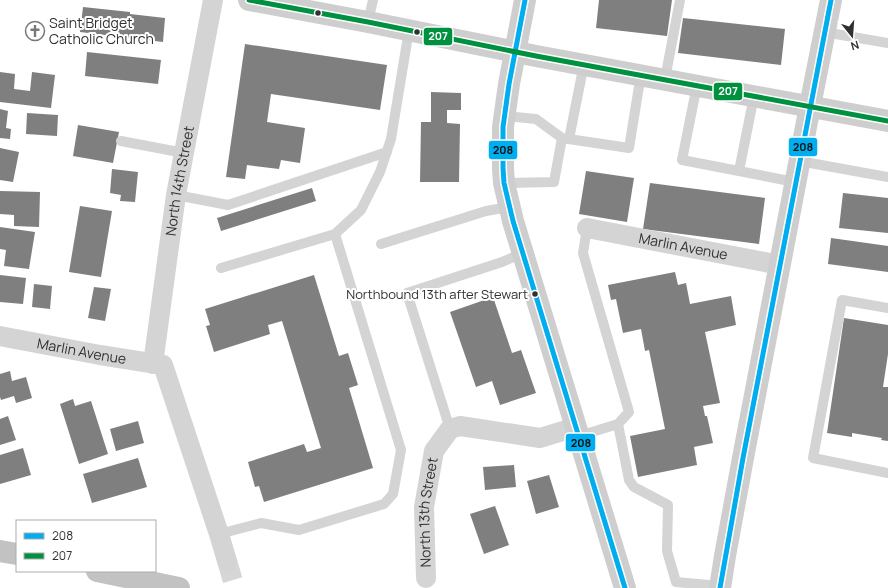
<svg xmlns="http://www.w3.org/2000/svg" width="888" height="588" viewBox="0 0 888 588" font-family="Manrope,sans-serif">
<rect width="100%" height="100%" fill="#fff"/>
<path fill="#7f7f7f" d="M599,0H672L667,36L596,28Z
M83,7L130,12V14L165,18L163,42L80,32Z
M683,18L785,29L781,65L678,53Z
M245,44L387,65L380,110L271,94L267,122L305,128L300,163L281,160L279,169L247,165L245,179L226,177Z
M87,52L161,60L158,84L85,76Z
M0,72L15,74L14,89L30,91L32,72L55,75L51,108L0,102Z
M431,92L461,93V110H447V123L460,124L459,182H420L421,122H431Z
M0,109L8,111L6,128L11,129L10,139L0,138Z
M27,113L58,115L57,136L26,134Z
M78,125L119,132L113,163L73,156Z
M0,148L19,152L13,182L0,180Z
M112,169L138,172L135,202L120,201L121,195L110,193Z
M586,171L634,178L627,222L579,214Z
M650,183L765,198L759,244L643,229Z
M312,188L316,201L221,231L217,218Z
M0,191L40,192L39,227L14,226V215L0,214Z
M843,193L888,198V233L839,228Z
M80,206L112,211L101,277L69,272Z
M0,227L35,232L29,269L4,266L6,250L0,249Z
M831,238L888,246V272L828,264Z
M675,272L678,285L686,283L690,304L731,296L736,325L705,332L720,403L703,406L705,416H707L713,443L694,447L697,465L638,477L630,436L665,429L649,350L645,351L641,329L623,333L616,299L611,300L608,285Z
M0,275L26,278L23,304L0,302Z
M314,275L339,356L348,353L358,385L349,388L373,468L264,502L259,486L255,487L248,462L304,444L307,452L321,448L282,321L268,325L270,334L214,352L206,326L210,325L205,309Z
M34,284L52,286L50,309L32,307Z
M94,287L111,289L105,321L88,318Z
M493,297L512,353L521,350L536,393L500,405L492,381L476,387L450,312Z
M844,318L888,325V354L883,387H888V441L881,440L882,438L852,433V437L827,433Z
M10,371L12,381L26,377L32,398L16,403L14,396L1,400L0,397V374Z
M73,399L75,406L91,401L108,454L79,464L60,404Z
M8,416L16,440L0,445V419Z
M138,421L144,443L116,451L110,429Z
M23,448L31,475L0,484V455Z
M138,458L147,487L92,503L83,474Z
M514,465L516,487L485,490L483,467Z
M549,475L559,507L536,514L527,481Z
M495,506L509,545L484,554L470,514Z"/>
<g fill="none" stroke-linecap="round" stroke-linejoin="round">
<path stroke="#d6d6d6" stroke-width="20" stroke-dasharray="20 10" stroke-linecap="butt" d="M227,561L235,588"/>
<path stroke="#d4d4d4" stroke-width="10" d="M368,22L373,0
M824,32L888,43
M665,79L680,0
M697,85L682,160L795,182
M505,116L536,119L562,138
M569,139L584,64
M121,141L184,153
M799,161L888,177
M739,171L754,96
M504,183L554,182L562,138L629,148L641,74
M176,195L228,205L387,152
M381,244L486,211L509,207
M221,268L335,234L361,210L380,172L391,139L409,30
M888,308L842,300L813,458L888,473
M618,424L629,480L634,487L668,505L667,551L676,582L720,586
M450,429L407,293L502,262L523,253
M579,436L618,424L629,412L583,253L587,228
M219,534L261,523L299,530L384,504L393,494L401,450L335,234"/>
<g stroke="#d4d4d4" stroke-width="20">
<path id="s1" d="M587,228L780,265"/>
<path id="s2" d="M0,336L100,355L163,365L219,534L227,561"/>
<path id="s3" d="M153,364L176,195L213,0"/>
<path id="s4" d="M426,578L424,507L434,451L450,429L460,426L540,438L576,427"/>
</g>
<path stroke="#cecece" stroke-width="22" d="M249,0L368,22L536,56L888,121
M525,0L509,84L503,127V168L504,183L513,221L625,588
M720,588L725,556L743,458L810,106L831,0"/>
<path stroke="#c2c2c2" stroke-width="22" d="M0,551L17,554
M97,571L179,588"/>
<g stroke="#fff" stroke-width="8">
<path id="bus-1" d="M525,0L509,84L503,127V168L504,183L513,221L625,588
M720,588L743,458L831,0"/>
</g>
<g stroke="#fff" stroke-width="8">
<path id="bus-2" d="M249,0L368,22L536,56L888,121"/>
</g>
<use href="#bus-1" stroke="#00adef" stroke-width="5"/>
<use href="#bus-2" stroke="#009140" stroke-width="5"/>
</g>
<defs>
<g id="church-ring" transform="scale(1)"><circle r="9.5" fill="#fff" stroke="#787878" stroke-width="1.5"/><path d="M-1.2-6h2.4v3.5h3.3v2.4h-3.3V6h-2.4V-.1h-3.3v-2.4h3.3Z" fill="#787878"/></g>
</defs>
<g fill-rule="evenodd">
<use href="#church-ring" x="35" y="31"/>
</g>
<g fill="#303030" stroke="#fff" stroke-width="1.5">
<circle cx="318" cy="13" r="3.5"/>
<circle cx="417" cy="32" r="3.5"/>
<circle cx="535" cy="294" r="3.5"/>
</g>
<g text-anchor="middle" stroke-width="4" stroke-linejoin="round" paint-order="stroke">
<g font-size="13" fill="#303030" stroke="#fff" text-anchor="end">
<text x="528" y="299">Northbound 13th after Stewart</text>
</g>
<g font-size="14" fill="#303030" stroke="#fff" text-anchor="start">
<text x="49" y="28">Saint Bridget<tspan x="49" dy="16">Catholic Church</tspan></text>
</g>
<g font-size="14" fill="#303030" stroke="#fff">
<text dy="5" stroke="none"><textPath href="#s3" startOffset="185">North 14th Street</textPath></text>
<text dy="5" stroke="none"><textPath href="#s1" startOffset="98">Marlin Avenue</textPath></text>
<text dy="5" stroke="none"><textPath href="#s2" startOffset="83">Marlin Avenue</textPath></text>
<text dy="5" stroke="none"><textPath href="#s4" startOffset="66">North 13th Street</textPath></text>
</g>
</g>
<g stroke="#fff" stroke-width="1.5">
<rect x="423" y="27" width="30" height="19" rx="4" fill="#009140"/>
<rect x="713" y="82" width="30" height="19" rx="4" fill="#009140"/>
<rect x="788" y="137" width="30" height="20" rx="4" fill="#00adef"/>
<rect x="488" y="140" width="30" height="20" rx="4" fill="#00adef"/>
<rect x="565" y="433" width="31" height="19" rx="4" fill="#00adef"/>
</g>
<g font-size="11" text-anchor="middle" font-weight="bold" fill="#fff">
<text x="438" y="40">207</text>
<text x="728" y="95">207</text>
</g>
<g font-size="11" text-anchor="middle" font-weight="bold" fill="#111">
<text x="803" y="151">208</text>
<text x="503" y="154">208</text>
<text x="581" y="447">208</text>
</g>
<rect x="16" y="520" width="140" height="52" fill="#ffffff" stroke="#acacac"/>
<rect x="24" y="533" width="20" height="6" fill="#00adef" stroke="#acacac"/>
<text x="52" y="540" font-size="12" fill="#303030">208</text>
<rect x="24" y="553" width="20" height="6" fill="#009140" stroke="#acacac"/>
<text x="52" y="560" font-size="12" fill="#303030">207</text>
<g transform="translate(852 36) rotate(163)" stroke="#ffffff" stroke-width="3" paint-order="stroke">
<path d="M0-3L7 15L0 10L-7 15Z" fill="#303030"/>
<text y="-6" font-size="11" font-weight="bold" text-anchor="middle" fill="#303030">N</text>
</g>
</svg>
